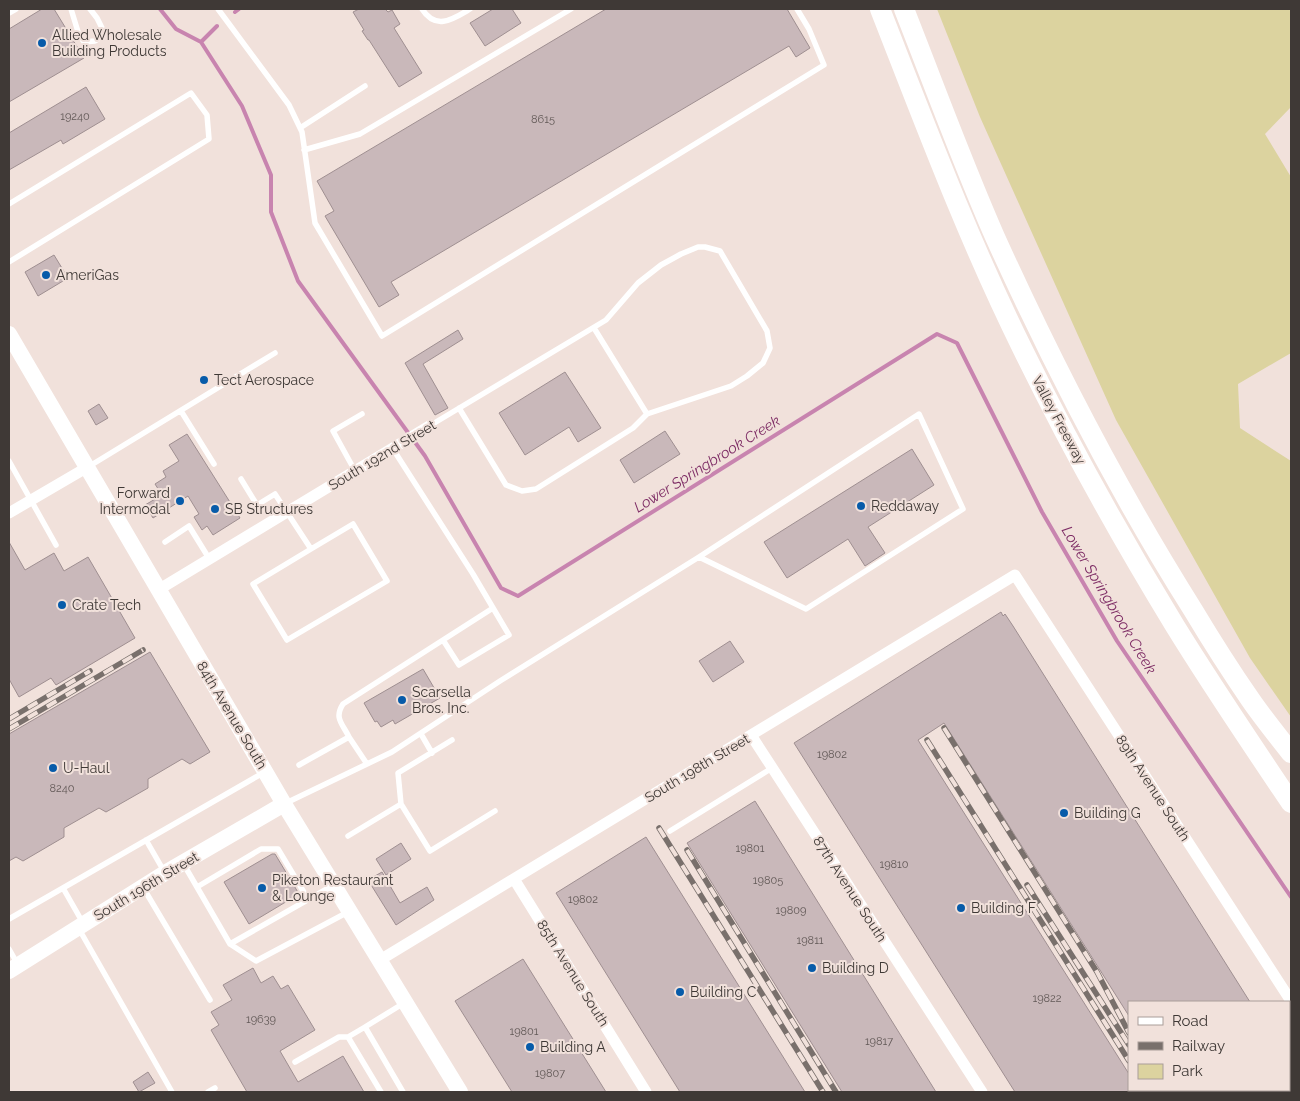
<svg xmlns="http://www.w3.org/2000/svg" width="1300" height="1101" viewBox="0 0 1300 1101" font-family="Raleway,sans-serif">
<rect width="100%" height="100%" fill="#f1e1db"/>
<path fill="#dcd39f" d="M937,9H1289L1291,12V107L1265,134L1291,177V353L1238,384L1240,428L1291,461V717L1250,658L1116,420L980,117Z"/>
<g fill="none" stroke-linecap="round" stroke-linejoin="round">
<path stroke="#c884af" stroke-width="4" d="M160,9L176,29L201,42L242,106L271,175V212L298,281L425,456L501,588L518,596L937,334L957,343L1042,512L1117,641L1291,897
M235,12L239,9
M201,42L217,26"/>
</g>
<path fill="#c9b8ba" stroke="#9f8f91" d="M42,9H54L84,58L9,102V29Z
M359,9H385L388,12L392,10L400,24L394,28L422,73L399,87L369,40H368L362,31L364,30L353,12Z
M493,9H512L521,23L485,46L470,23Z
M606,9H787L810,48L796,57L789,46L391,282L399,295L379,307L325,216L334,211L317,181Z
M86,87L105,119L63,144L61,140L9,170V133Z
M54,255L68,278L38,296L25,272Z
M458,330L463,339L423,364L448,408L435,415L405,363Z
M565,372L601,428L578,442L569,427L525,455L499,413Z
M99,404L108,418L96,425L88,411Z
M665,431L680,454L634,483L620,460Z
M187,434L240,518L213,535L207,526L202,530L194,517L199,514L188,496L153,518L145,505L162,495L155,484L166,477L163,471L179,461L169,445Z
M912,449L934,485L868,527L885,553L865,566L848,539L787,578L764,542Z
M9,542L25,570L54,553L64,571L88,557L135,638L56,685L51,678L19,697L9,679Z
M1001,612L1003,616L1005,614L1013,626L1250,1002H1129V1016L944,723L918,740L1129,1074V1092H1015L794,743Z
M730,641L744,662L713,682L699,661Z
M150,652L210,752L190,764L182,759L148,779V788L106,812L99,808L64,828V837L23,861L16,857L9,861V734Z
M423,669L440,698L395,724L393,720L381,727L377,721L375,722L364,703Z
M755,801L936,1092H842L687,843Z
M646,837L805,1092H680L556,893Z
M401,843L411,859L386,875L376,859Z
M272,854H275L299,894L249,924L224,882Z
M382,872L400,903L427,887L434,900L396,925L368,880Z
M523,959L606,1092H512L455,1001Z
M253,968L261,983L273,976L281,989L288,985L315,1030L280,1051L298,1082L343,1056L364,1092H247L211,1030L219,1025L211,1012L232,1000L223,985Z
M148,1072L155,1083L139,1092L133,1082Z"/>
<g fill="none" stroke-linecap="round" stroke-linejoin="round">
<path stroke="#fff" stroke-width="5.5" d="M71,9L79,35L84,42L95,41L105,34L97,18L90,9
M218,9L289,105L302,132L315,223L382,336L824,65L809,29L797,9
M422,9C436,31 453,19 470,9
M9,13L16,9
M300,128L365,86
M304,150L360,134L571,9
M9,204L191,93L207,115L209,139L9,262
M459,408L506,485L522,491L536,489L633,428L647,414L594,328
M181,411L214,464
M431,425L606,320L638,283L661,265L681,254L698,247H705L720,251L767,331L770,348L763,363L747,376L731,386L647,414
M393,449L473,574L509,635L459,665L443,640L493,608
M9,461L56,545
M88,467L275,353
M355,471L333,431L362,414
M241,479L257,505L275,494L311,549L353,524L387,581L287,640L253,584L311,549
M165,542L189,526L210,560
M421,734L432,753
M349,737L367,764
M299,765L349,737C342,723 334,718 343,704L443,640
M286,803L392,752L500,681L699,557L806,609L963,509L919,414L699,557
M401,804L398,773L452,740
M670,831L772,768
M348,836L401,804L430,851L495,811
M146,840L165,873
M183,863L230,944L256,961L348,912
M197,887L261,849H278L308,899
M63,888L83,923
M144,889L210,1000
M9,919L263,773
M79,929L172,1092
M230,944L332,886
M9,949L17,963
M365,1027L404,1003
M295,1062L339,1037H348
M208,1092L215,1088
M381,1092L348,1037L365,1027L403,1092"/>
<path stroke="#fff" stroke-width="11" d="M9,513L86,468
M158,590L431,425
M751,735L982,1092
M514,879L646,1092
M380,960L1015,575L1291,1001"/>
<path stroke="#fff" stroke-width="16" d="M9,334L284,804L460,1092
M9,971L165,873L284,804"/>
<path stroke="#fff" stroke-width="20" d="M880,9C925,124 968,239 1023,350C1069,444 1120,536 1175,626C1212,686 1252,745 1291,803
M904,9C934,85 962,162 995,237C1053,365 1118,491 1193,610C1211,640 1230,670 1250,699C1263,718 1277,735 1291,753"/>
<g stroke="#79706c" stroke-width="5.5">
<path id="rail" d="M9,719L90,671
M944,728L1097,972L1129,1033
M9,729L143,650
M927,740L1129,1061
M659,828L823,1092
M687,850L836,1092
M1027,885L1129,1045
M1147,1090L1148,1092
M1157,1090L1159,1092
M1171,1090L1172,1092"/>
</g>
<use href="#rail" stroke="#f1e1db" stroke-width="4" stroke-dasharray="11" stroke-linecap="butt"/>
</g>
<g fill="#075ba9" stroke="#f1e1db" stroke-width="2">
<circle cx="42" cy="43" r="5"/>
<circle cx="46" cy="275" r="5"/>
<circle cx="204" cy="380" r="5"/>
<circle cx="180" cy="501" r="5"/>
<circle cx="861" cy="506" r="5"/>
<circle cx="215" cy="509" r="5"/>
<circle cx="62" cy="605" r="5"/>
<circle cx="402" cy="700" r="5"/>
<circle cx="53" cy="768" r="5"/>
<circle cx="1064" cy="813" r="5"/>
<circle cx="262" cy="888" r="5"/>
<circle cx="961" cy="908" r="5"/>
<circle cx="812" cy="968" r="5"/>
<circle cx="680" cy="992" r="5"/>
<circle cx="530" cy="1047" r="5"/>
</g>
<g text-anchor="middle" stroke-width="4" stroke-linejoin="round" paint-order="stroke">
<g font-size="11" fill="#625957">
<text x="75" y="120">19240</text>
<text x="543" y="123">8615</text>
<text x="832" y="758">19802</text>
<text x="62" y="792">8240</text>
<text x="750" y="852">19801</text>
<text x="894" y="868">19810</text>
<text x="768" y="884">19805</text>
<text x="583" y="903">19802</text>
<text x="791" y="914">19809</text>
<text x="810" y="944">19811</text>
<text x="1047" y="1002">19822</text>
<text x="261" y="1023">19639</text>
<text x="524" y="1035">19801</text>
<text x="879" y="1045">19817</text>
<text x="550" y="1077">19807</text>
</g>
<g font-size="14" fill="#3f3936" stroke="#f1e1db" text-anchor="start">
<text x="52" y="40">Allied Wholesale<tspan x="52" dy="16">Building Products</tspan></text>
<text x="56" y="280">AmeriGas</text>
<text x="214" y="385">Tect Aerospace</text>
<text x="170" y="498" text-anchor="end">Forward<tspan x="170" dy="16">Intermodal</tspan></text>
<text x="871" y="511">Reddaway</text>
<text x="225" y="514">SB Structures</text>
<text x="72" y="610">Crate Tech</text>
<text x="412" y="697">Scarsella<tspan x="412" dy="16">Bros. Inc.</tspan></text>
<text x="63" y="773">U-Haul</text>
<text x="1074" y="818">Building G</text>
<text x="272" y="885">Piketon Restaurant<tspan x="272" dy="16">&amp; Lounge</tspan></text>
<text x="971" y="913">Building F</text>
<text x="822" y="973">Building D</text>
<text x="690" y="997">Building C</text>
<text x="540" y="1052">Building A</text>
</g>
<g font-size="14" fill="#3f3936" stroke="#f1e1db">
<text transform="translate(1059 420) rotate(62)" y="5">Valley Freeway</text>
<text transform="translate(382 455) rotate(-31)" y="5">South 192nd Street</text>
<text transform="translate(232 715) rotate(59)" y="5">84th Avenue South</text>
<text transform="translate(697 768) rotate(-31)" y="5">South 198th Street</text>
<text transform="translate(1153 788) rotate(57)" y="5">89th Avenue South</text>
<text transform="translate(146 886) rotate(-31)" y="5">South 196th Street</text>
<text transform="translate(850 889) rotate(57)" y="5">87th Avenue South</text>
<text transform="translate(573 973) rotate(58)" y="5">85th Avenue South</text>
</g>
<g font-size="15" font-style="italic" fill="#7e2d65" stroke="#f1e1db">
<text transform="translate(707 464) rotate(-32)" y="5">Lower Springbrook Creek</text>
<text transform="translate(1109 600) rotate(59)" y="5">Lower Springbrook Creek</text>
</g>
</g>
<rect width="1300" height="1101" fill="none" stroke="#3f3936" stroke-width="20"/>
<rect x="1128" y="1001" width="162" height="90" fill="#f1e1db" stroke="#aa9e99"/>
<rect x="1138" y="1017" width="25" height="8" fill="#ffffff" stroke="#aa9e99"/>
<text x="1172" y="1026" font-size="15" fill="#3f3936">Road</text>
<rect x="1138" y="1042" width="25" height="8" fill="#79706c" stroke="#aa9e99"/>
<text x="1172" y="1051" font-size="15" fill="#3f3936">Railway</text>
<rect x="1138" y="1064" width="25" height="15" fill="#dcd39f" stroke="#aa9e99"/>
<text x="1172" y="1076" font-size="15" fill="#3f3936">Park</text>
</svg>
